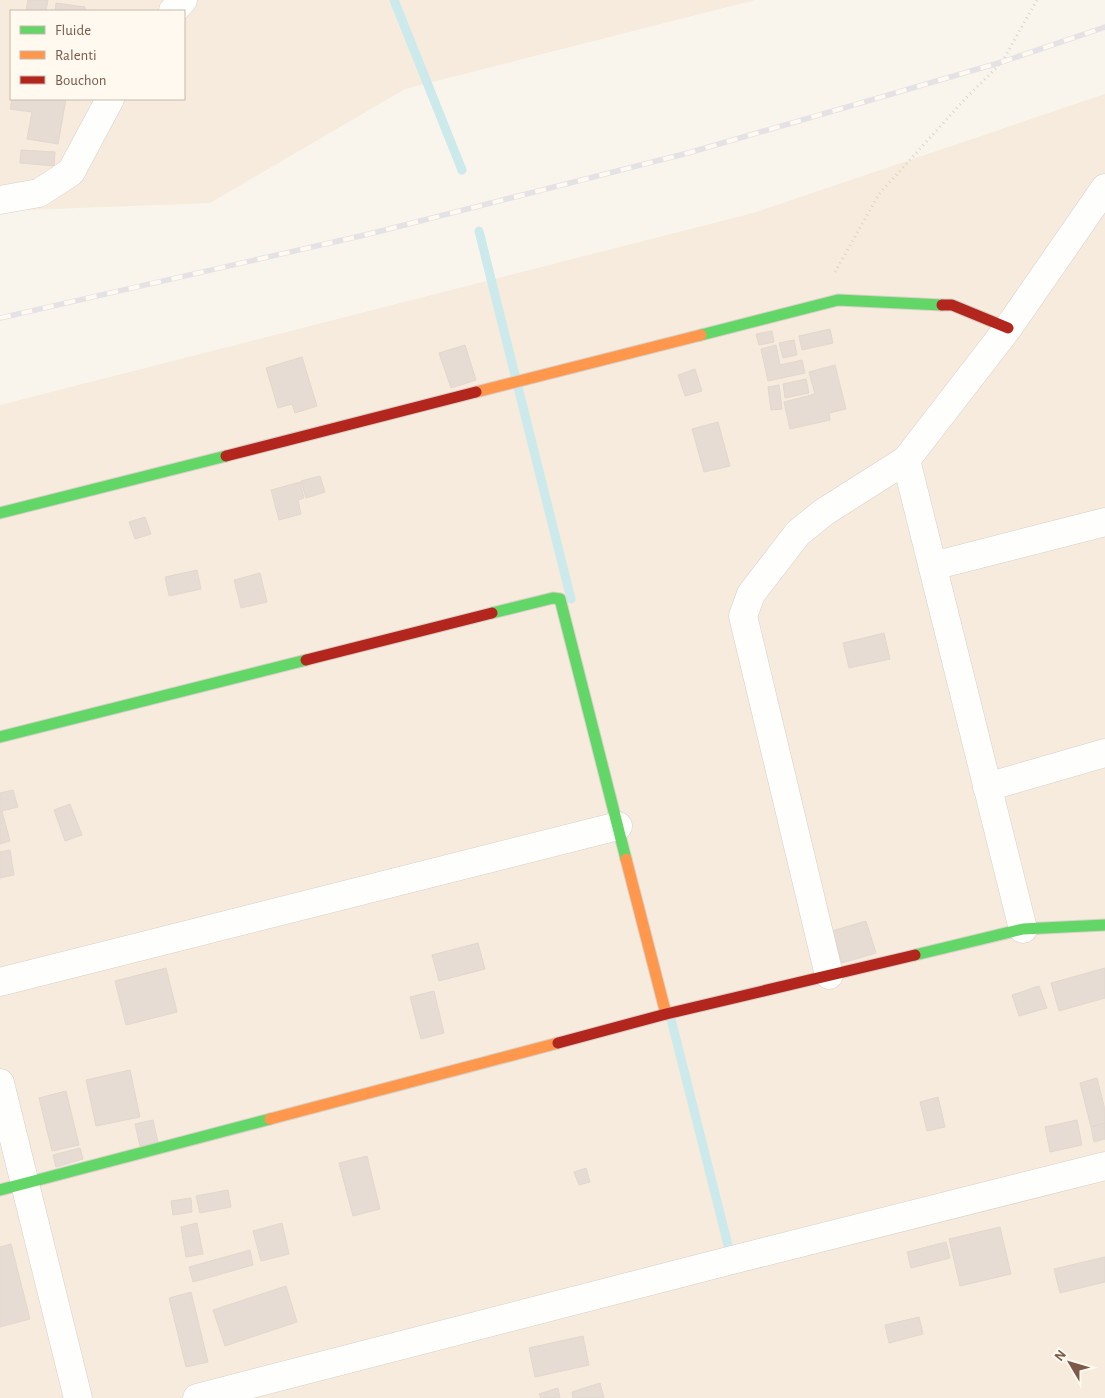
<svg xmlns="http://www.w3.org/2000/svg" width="1105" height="1398" viewBox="0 0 1105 1398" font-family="'Alegreya Sans',sans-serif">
<rect width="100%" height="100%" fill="#f9f5ed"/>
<path fill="#f6ebdc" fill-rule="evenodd" d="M0,0H755L405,89L210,203L0,211ZM11,11H184V99H11Z
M1105,94V1398H0V405L753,213Z"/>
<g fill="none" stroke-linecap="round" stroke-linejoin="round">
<path stroke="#cce9ec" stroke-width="9" d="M394,0L462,170
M479,231L571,599
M670,1015L731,1257"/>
</g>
<path fill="#e6dcd3" stroke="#e3d7ce" d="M28,0H48L46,11H26Z
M56,3L85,7V11H55Z
M12,99H66L58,144L27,139L32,112L10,109Z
M21,150L55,152L54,166L20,163Z
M830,329L833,343L802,350L799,336Z
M772,331L774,342L759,345L756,334Z
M794,340L797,355L783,358L779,343Z
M465,345L476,380L451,388L439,353Z
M776,345L780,365L802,360L805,373L768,381L761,349Z
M302,357L317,406L295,413L292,404L278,408L266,368Z
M835,365L846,409L829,413L830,420L790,429L784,402L815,394L809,372Z
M695,369L702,391L685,396L678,375Z
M806,379L809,393L785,398L783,384Z
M779,385L782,409L771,410L768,387Z
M718,422L730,466L704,472L692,429Z
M320,476L325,492L306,498L301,481Z
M300,482L304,498L298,500L301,514L279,520L271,490Z
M145,517L151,534L135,539L129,522Z
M197,570L201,589L169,596L165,577Z
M260,573L267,602L241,608L234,580Z
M884,633L890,659L849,668L843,643Z
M13,790L18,807L2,811L10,841L0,844V793Z
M70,804L82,835L65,841L54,810Z
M10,850L14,875L0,878V852Z
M866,921L876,953L842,963L832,931Z
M478,943L485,969L439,981L432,955Z
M166,968L177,1012L126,1025L115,981Z
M1105,968V998L1059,1011L1051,983Z
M1039,986L1047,1008L1019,1016L1012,995Z
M434,991L444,1033L421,1039L410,997Z
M130,1070L140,1117L96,1126L86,1080Z
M1097,1078L1105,1110V1123L1091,1127L1080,1083Z
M66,1091L79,1145L52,1151L39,1098Z
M938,1097L945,1127L927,1131L920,1102Z
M153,1120L158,1142L140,1146L135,1124Z
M1077,1120L1082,1145L1050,1152L1045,1127Z
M1105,1123V1139L1094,1142L1091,1127Z
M80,1148L83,1159L56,1167L53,1155Z
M367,1156L380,1209L353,1216L339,1163Z
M586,1168L590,1182L579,1185L574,1172Z
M228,1190L231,1207L200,1213L196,1196Z
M191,1198L192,1212L173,1215L171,1201Z
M197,1223L203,1254L186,1257L181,1227Z
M282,1223L289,1254L261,1261L253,1231Z
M1000,1227L1011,1274L960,1286L949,1239Z
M946,1242L950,1258L911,1268L907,1252Z
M11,1244L30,1319L0,1327V1247Z
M250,1250L253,1265L193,1282L189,1267Z
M1105,1257V1282L1060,1293L1054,1269Z
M286,1286L297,1322L225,1346L213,1310Z
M191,1292L208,1362L186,1367L169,1298Z
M919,1317L923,1334L889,1343L885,1325Z
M583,1336L589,1365L535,1377L529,1348Z
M600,1383L604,1398H573L572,1392Z
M558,1388L560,1398H541L539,1394Z"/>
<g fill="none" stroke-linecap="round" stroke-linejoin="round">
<g stroke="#d8d0ca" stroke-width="29">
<path id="street" d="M173,11L183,0
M0,200L39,193L71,172L110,99
M906,460L1023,929
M933,566L1105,522
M987,787L1105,753
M829,975L743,616L751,594L798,533L824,512L906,460L1008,328L1105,188
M0,982L618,826
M0,1083L78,1398
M197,1398L732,1260L1105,1166"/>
</g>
<g stroke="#d9d0c8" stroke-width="13">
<path id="fast" d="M701,335L838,300L942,305
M0,513L226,456
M492,613L553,598L560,599L626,859
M0,737L306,660
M915,955L1023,929L1105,925
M0,1190L270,1119"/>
</g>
<g stroke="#d9d0c8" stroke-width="13">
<path id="slow" d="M476,392L701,335
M626,859L666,1014
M270,1119L558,1043"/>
</g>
<g stroke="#d9d0c8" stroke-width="13">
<path id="jam" d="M942,305H952L1008,328
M226,456L476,392
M306,660L492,613
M558,1043L666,1014L915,955"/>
</g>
<path stroke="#dcd4cd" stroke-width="3" stroke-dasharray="1 4" stroke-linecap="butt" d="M835,272L879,194L966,98L1002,62L1037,0"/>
<use href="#street" stroke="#fefefc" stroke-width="28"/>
<use href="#fast" stroke="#63d668" stroke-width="11"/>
<use href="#slow" stroke="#ff974d" stroke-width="11"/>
<use href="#jam" stroke="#b3261e" stroke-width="11"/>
<g stroke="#e5e2e6" stroke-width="5.5">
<path id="rail" d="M0,318L369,234L688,153L1002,62L1105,27"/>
</g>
<use href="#rail" stroke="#fff9f0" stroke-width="4" stroke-dasharray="11" stroke-linecap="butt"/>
</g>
<rect x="10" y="10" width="175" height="90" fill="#fff9f0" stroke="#cbb9ac"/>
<rect x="20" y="26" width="25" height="8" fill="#63d668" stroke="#cbb9ac"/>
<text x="55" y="35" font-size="15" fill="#7c5a47">Fluide</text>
<rect x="20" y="51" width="25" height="8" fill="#ff974d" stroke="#cbb9ac"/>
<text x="55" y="60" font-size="15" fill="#7c5a47">Ralenti</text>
<rect x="20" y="76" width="25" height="8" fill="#b3261e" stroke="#cbb9ac"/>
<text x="55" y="85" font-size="15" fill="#7c5a47">Bouchon</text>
<g transform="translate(1070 1363) rotate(308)" stroke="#fff9f0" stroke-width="4" paint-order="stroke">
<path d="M0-4L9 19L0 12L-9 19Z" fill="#7c5a47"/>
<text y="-8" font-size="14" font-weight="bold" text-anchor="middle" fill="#7c5a47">N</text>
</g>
</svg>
